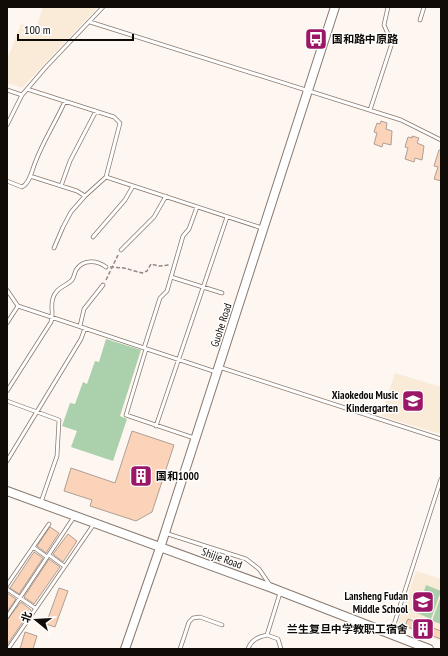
<svg xmlns="http://www.w3.org/2000/svg" width="448" height="656" viewBox="0 0 448 656" font-family="'PT Sans Narrow','Noto Sans SC',sans-serif">
<rect width="100%" height="100%" fill="#fdf6f1"/>
<path fill="#faebd8" d="M43,7H98L22,88L7,83V55H9L21,24L36,28Z
M395,373L441,387V434L381,416Z
M416,571L441,579V641L397,625Z"/>
<path fill="#abd0ac" d="M106,339L141,350L120,416L127,419L113,461L71,447L77,431L62,426L70,403L75,404L83,382L87,384L95,361L99,362Z
M426,585L441,591L431,619L417,613Z
M441,596V624L432,621Z"/>
<path fill="#fad3b8" stroke="#af9f95" d="M381,121L387,123L386,129L392,131L391,145L383,143L382,147L374,144L377,133L374,132L377,123L380,124Z
M412,136L419,138L417,143L424,146L422,160L415,158L414,162L405,159L408,148L405,147L408,137L412,138Z
M439,150H441V181L434,179L438,167L434,166Z
M132,431L174,445L152,512L136,521L90,506L92,500L64,491L71,468L115,483Z
M50,527L59,533L46,553L37,546Z
M68,534L77,541L63,562L53,554Z
M34,552L43,558L19,594L10,588Z
M49,559L60,567L34,604L24,597Z
M59,588L68,591L55,627L46,624Z
M7,593L16,599L7,612Z
M21,602L31,610L7,645V620Z
M408,619L441,631V639L405,626Z
M25,632L37,636L33,649H20Z"/>
<g fill="none" stroke-linecap="round" stroke-linejoin="round">
<g stroke="#88796f" stroke-width="4.5">
<path id="service" d="M420,20L424,7
M90,22L401,120L441,140
M27,89L114,117L120,123L106,177L85,196L71,212L63,227L54,248
M7,90L22,95
M370,110L392,43L384,25L388,7
M7,125L22,95L46,67L103,7
M30,176L77,191L85,196
M106,177L262,228
M7,181L22,187C30,183 32,170 35,163C43,141 56,122 65,101
M61,186L70,161L96,111
M93,237L125,200L133,186
M121,250L154,217L166,196
M171,277L222,293
M7,290L18,306L216,372
M7,323L18,306
M80,326L84,309L103,285
M144,348L160,298L167,291L183,236L189,229L197,207
M146,349L126,415L194,438
M219,367L441,439
M7,391L51,322C54,314 50,306 53,298C56,288 64,287 71,281C74,279 74,274 76,270C83,259 97,260 106,267
M7,401L59,420L57,456L41,502
M156,426L227,217
M7,461L81,339L85,328
M165,533L246,559L259,569L270,585
M33,547L47,557
M49,555L64,566
M7,585L49,524
M7,589L35,608
M7,617L74,517
M391,634L441,479
M267,635L280,593
M8,649L94,524
M180,649L189,622L193,618L200,617L222,625
M248,649C251,640 258,637 267,635L278,639L281,649"/>
</g>
<g stroke="#88796f" stroke-width="10">
<path id="tertiary" d="M7,491L272,588L429,649
M125,649L160,548L335,7"/>
</g>
<path stroke="#918a86" stroke-width="1.5" stroke-dasharray="4 2" stroke-linecap="butt" d="M110,267L124,268L142,273L147,271L151,264L159,266L169,265
M106,280L118,255"/>
<use href="#service" stroke="#fff" stroke-width="3"/>
<use href="#tertiary" stroke="#fff" stroke-width="8"/>
</g>
<defs>
<g id="bus-square" transform="scale(1.15)"><rect x="-9" y="-9" width="18" height="18" rx="4" fill="#9c1668" stroke="#fff"/><path d="M-5-6H5V4H4V6H2V4H-2V6H-4V4H-5ZM-3.5-4V0h7V-4ZM-3.5 1.2v1.5H-2V1.2ZM2 1.2v1.5H3.5V1.2Z" fill="#fff"/></g>
<g id="school-square" transform="scale(1.15)"><rect x="-9" y="-9" width="18" height="18" rx="4" fill="#9c1668" stroke="#fff"/><path d="M0-5L7-2L0 1L-7-2ZM-4 1L0 2.5L4 1V4Q0 6-4 4Z" fill="#fff"/></g>
<g id="building-square" transform="scale(1.15)"><rect x="-9" y="-9" width="18" height="18" rx="4" fill="#9c1668" stroke="#fff"/><path d="M-4-6H4V6H1V3H-1V6H-4ZM-2.5-4.3h1.7v1.8h-1.7ZM.8-4.3h1.7v1.8H.8ZM-2.5-1h1.7V.8h-1.7ZM.8-1h1.7V.8H.8Z" fill="#fff"/></g>
</defs>
<g fill-rule="evenodd">
<use href="#bus-square" x="316" y="39"/>
<use href="#school-square" x="413" y="401"/>
<use href="#building-square" x="141" y="476"/>
<use href="#school-square" x="423" y="602"/>
<use href="#building-square" x="423" y="629"/>
</g>
<g text-anchor="middle" stroke-width="3" stroke-linejoin="round" paint-order="stroke">
<g font-size="11" font-weight="bold" fill="#100b07" stroke="#fff" text-anchor="end">
<text x="332" y="43" text-anchor="start">国和路中原路</text>
<text x="398" y="399">Xiaokedou Music<tspan x="398" dy="13">Kindergarten</tspan></text>
<text x="156" y="480" text-anchor="start">国和1000</text>
<text x="408" y="600">Lansheng Fudan<tspan x="408" dy="13">Middle School</tspan></text>
<text x="408" y="633">兰生复旦中学教职工宿舍</text>
</g>
<g font-size="11" fill="#100b07" stroke="#fff">
<text transform="translate(221 325) rotate(-72)" y="4">Guohe Road</text>
<text transform="translate(222 558) rotate(20)" y="4">Shijie Road</text>
</g>
</g>
<rect width="448" height="656" fill="none" stroke="#100b07" stroke-width="16"/>
<g transform="translate(36 620) rotate(288)" stroke="#ffffff" stroke-width="3" paint-order="stroke">
<path d="M0-3L7 15L0 10L-7 15Z" fill="#100b07"/>
<text y="-6" font-size="11" font-weight="bold" text-anchor="middle" fill="#100b07">北</text>
</g>
<path d="M18 34v6h115v-6" fill="none" stroke="#100b07" stroke-width="2"/>
<text x="24" y="34" font-size="12" fill="#100b07" stroke="#ffffff" stroke-width="3" paint-order="stroke">100 m</text>
</svg>
